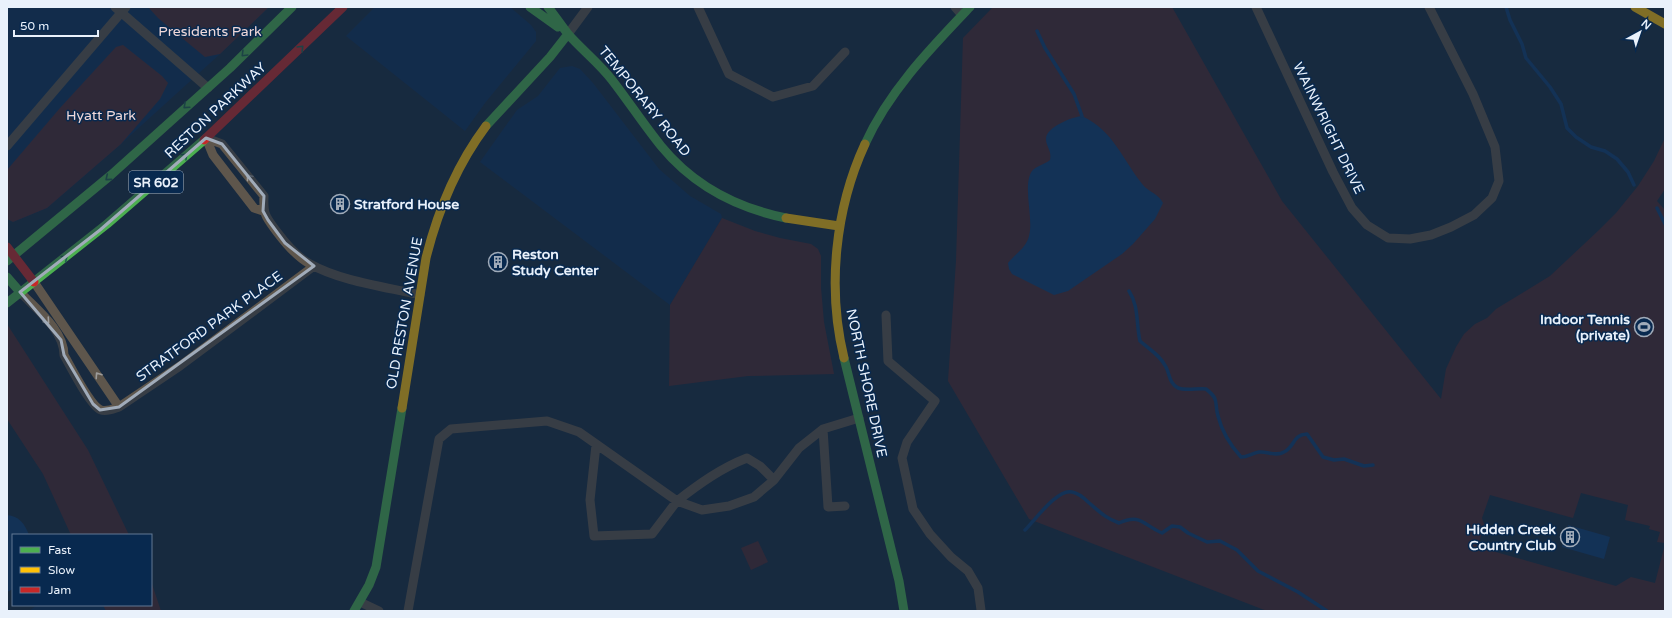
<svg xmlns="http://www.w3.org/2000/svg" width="1672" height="618" viewBox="0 0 1672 618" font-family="'Varela Round',sans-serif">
<rect width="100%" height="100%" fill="#182a3f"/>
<path fill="#0d305a" d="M7,7H269L220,54L121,144L47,208L13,222L7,219Z
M375,7H510L531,25L536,32V41L485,103L465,131L346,36Z
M572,66L580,69L593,83L659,169L690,196L721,214L722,218L670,305L480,162L517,110L538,96L560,68Z
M37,605H109L111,611H29Z"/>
<path fill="#4d282f" d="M150,7H269L220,54L205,57L158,18L149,8Z
M993,7H1172L1282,201L1441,399L1446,369L1456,347L1464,334L1475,324L1487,318L1496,309L1550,276L1599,230L1616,213L1638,186L1654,161L1665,138V189L1657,201L1665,210V543L1657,542L1660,532L1649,529L1650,526L1625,520L1628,505L1581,493L1573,518L1490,495L1482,518L1484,524L1478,547L1616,586L1631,577L1655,583L1665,544V611H1267L1029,519L948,381L956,261L963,38Z
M123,45L162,76L168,83L160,99L121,144L47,208L13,222L7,219V170L60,108L116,47Z
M722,218L755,231L780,238L811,244L818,249L821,256V288L824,322L834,374L748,376L669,386L670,305Z
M7,324L88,450L129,535H71L43,474L7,419Z
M758,541L768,562L751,570L741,548Z
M151,581L161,611H106L103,605H151Z"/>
<path fill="#0e3c71" d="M1082,116C1114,131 1122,159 1143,185C1149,192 1159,194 1163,203L1155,219L1133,244L1122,254L1068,291L1054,295L1012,274L1009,269L1008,263C1016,253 1026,248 1029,236C1034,218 1022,186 1032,171C1036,166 1045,164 1050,160C1052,150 1046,147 1046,139C1046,127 1072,117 1082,116Z
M7,515C19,516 25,524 29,535H13V589L7,592Z
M1568,525L1610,537L1604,559L1562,547Z"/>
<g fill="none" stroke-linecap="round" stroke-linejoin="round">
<path stroke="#0e3c71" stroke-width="3.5" d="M1506,7L1510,20L1522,44L1526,58L1550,87L1561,104L1567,128L1576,137L1591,147L1605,151L1617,159L1628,172L1634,185
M1037,31L1045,48L1074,94L1082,116
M1657,208L1665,224
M1129,291C1139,306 1136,324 1140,341C1149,349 1160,355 1166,367C1170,375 1169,383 1178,388C1186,391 1198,388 1206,389C1220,400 1214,402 1218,416C1222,432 1230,445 1241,457C1248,457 1252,453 1259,452C1267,451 1276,457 1284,452C1295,447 1292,435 1307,434L1323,457L1334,460L1344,459L1364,466L1373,465
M1025,530C1035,520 1058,488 1072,492C1078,493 1084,498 1088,502C1099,511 1105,518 1119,523C1141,513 1143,525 1162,533L1172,526L1180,527L1188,533L1207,542L1220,541L1237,550L1258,571L1298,592L1327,611"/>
<path stroke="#5e564c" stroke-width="9" d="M115,7L208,88
M698,7L729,74L773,97L813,86L845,52
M955,7L962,15
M1256,7L1333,172L1352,208L1367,225L1388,238L1410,239L1431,235L1451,227L1474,215L1492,198L1499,181L1495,147L1473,94L1429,7
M568,34L588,7
M206,138L222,144L264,196C263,215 266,217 277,232C286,244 297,257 310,264C340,281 386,287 420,295
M206,138L213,155L254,208L263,211
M7,146L126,7
M34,282L119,407
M20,292C36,309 64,330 64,355C70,366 91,407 101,410C107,412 113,409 119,407L180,366L314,266
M886,315L888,361L935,401L907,442L902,458L913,509L930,534L951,557L968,571L978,588L981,610
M823,429L828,507L845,506
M596,445L590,500L594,536L652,534L677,501L702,510L729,506L754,497L774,480
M360,602L379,611
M408,611L439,439L451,429L547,421L579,432L677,501C699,484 721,468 747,458L760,466L774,480L799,448L823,429L859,418"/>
<path stroke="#4caf50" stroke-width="9" d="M530,7L558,27
M548,7C555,16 561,25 568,34C582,50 599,63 612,80C629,102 644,125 661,146C693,185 737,208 786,218
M486,126L550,57L568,34
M865,144C889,91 930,49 970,7
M7,261L111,175L230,68L292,7
M7,277L20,292
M7,303L107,224L204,140
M844,358L899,581L904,611
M354,611L369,585L376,567L402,408"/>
<path stroke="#ffc107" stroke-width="9" d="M1635,7L1665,24
M786,218L839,226
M844,358C827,288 835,209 865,144
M402,408L426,258C438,210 456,166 486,126"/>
<path stroke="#c62828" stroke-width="9" d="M204,140L343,7
M7,247L34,282"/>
</g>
<defs><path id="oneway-chevron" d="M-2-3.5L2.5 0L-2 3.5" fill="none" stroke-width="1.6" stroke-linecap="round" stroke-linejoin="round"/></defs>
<g stroke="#235f4f">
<use href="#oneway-chevron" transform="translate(301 48) rotate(-45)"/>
<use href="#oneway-chevron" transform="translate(244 54) rotate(135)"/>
<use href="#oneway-chevron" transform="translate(186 106) rotate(138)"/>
<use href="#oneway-chevron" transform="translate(185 156) rotate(-43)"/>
<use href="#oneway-chevron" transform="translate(108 178) rotate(140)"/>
<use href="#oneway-chevron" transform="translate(65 258) rotate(-38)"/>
</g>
<g stroke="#9d9c9b">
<use href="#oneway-chevron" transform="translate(249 177) rotate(-128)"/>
<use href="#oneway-chevron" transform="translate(47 321) rotate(48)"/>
<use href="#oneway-chevron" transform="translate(98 375) rotate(-124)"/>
</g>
<path d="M0 0H1672V618H0ZM206,138L222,144L264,196L263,211L268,220L285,243L314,266L119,407L100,410L93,404L64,355L61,340L20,292L100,230Z" fill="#182a3f" fill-opacity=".55" fill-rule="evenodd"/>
<path fill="none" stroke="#a0abb9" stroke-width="3" stroke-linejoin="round" d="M206,138L222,144L264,196L263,211L268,220L285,243L314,266L119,407L100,410L93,404L64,355L61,340L20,292L100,230Z"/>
<defs>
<g id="building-ring" transform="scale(1)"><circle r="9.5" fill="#08294f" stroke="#a0abb9" stroke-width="1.5"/><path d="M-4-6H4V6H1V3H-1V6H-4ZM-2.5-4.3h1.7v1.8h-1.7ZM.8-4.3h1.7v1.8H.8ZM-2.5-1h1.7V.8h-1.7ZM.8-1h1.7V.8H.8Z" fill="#a0abb9"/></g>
<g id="stadium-ring" transform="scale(1)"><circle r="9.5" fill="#08294f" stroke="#a0abb9" stroke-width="1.5"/><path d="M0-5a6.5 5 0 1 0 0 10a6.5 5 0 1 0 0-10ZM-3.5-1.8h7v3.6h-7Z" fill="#a0abb9"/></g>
</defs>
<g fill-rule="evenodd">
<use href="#building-ring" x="340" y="204"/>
<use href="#building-ring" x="498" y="262"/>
<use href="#stadium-ring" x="1644" y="327"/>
<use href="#building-ring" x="1570" y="537"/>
</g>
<g text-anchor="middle" stroke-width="3" stroke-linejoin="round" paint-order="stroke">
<rect fill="#08294f" stroke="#a6b5c7" stroke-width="1" x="129" y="171" width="54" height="22" rx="3"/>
<g font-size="13" font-weight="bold" fill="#e9f1fb">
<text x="156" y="187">SR 602</text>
</g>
<g font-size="14" fill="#f0d8d9" stroke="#08294f">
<text x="210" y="36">Presidents Park</text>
<text x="101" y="120">Hyatt Park</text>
</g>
<g font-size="14" fill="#e9f1fb" stroke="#08294f">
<text transform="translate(645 101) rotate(51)" y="5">TEMPORARY ROAD</text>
<text transform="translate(215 110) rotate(-43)" y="5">RESTON PARKWAY</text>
<text transform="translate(1329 128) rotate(64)" y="5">WAINWRIGHT DRIVE</text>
<text transform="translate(404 313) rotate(-80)" y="5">OLD RESTON AVENUE</text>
<text transform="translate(209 326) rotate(-36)" y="5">STRATFORD PARK PLACE</text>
<text transform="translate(867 383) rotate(78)" y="5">NORTH SHORE DRIVE</text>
</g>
<g font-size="14" font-weight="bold" fill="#e9f1fb" stroke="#08294f" text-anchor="start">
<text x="354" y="209">Stratford House</text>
<text x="512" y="259">Reston<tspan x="512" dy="16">Study Center</tspan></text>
<text x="1630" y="324" text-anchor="end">Indoor Tennis<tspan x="1630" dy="16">(private)</tspan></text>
<text x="1556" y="534" text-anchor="end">Hidden Creek<tspan x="1556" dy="16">Country Club</tspan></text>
</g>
</g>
<rect width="1672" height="618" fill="none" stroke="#e9f1fb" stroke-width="16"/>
<rect x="12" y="534" width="140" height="72" fill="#08294f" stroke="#627994"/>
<rect x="20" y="547" width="20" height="6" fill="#4caf50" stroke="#627994"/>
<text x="48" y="554" font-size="12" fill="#e9f1fb">Fast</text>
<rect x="20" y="567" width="20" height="6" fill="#ffc107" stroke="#627994"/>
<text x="48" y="574" font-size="12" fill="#e9f1fb">Slow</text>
<rect x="20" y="587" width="20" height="6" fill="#c62828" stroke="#627994"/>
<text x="48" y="594" font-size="12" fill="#e9f1fb">Jam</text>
<g transform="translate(1640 32) rotate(40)" stroke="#08294f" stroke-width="3" paint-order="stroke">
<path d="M0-3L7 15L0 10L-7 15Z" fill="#e9f1fb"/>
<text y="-6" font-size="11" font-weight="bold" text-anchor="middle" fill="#e9f1fb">N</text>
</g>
<path d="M14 30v6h84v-6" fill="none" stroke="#e9f1fb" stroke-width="2"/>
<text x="20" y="30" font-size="12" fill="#e9f1fb" stroke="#08294f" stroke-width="3" paint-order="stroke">50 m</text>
</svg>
